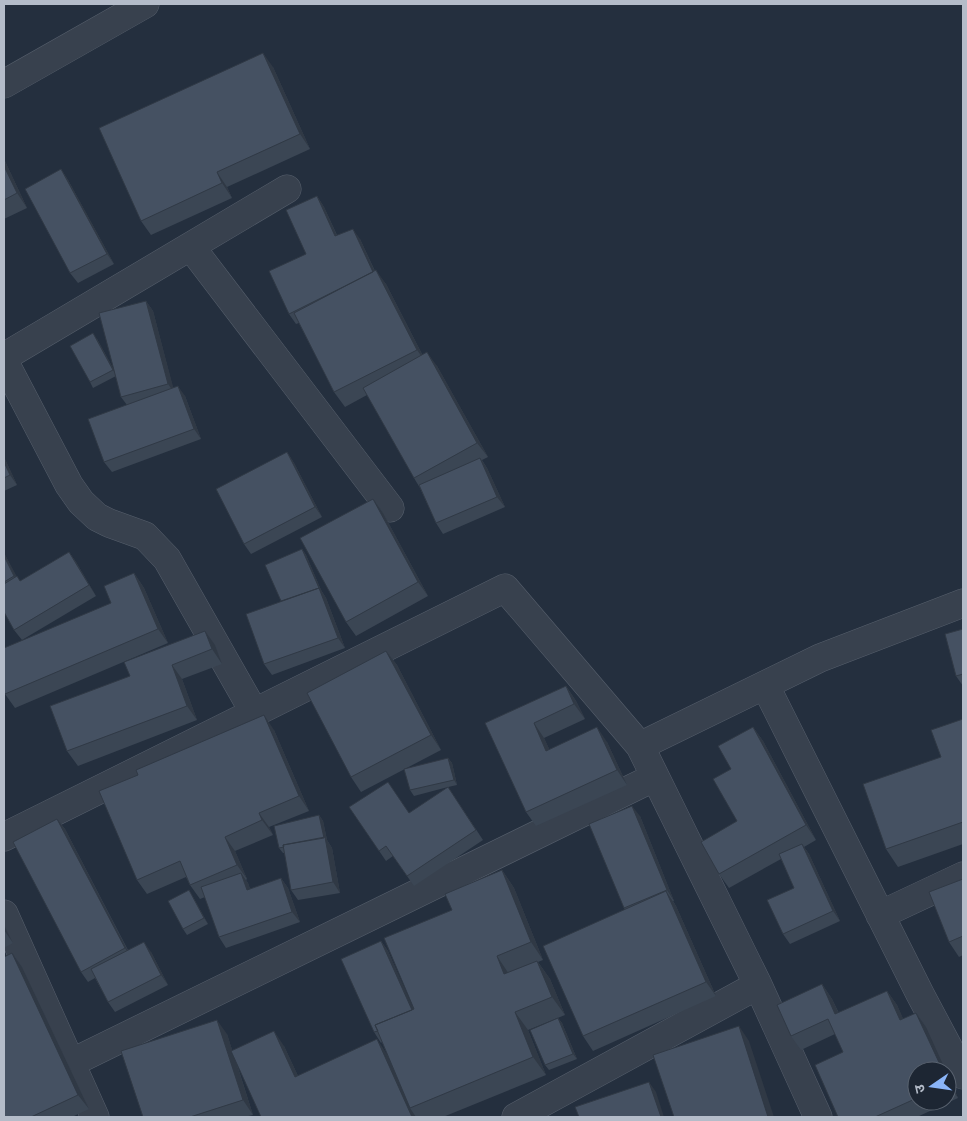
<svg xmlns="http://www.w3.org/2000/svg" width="967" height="1121" viewBox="0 0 967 1121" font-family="Overpass,'Noto Sans Devanagari',sans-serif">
<rect width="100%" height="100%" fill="#242f3e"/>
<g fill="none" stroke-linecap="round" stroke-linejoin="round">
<g stroke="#565f6c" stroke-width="29">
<path id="street" d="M4,84L145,4
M191,247L390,508
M4,357L287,189
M4,361L69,485L81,502L97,517L109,523L145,536L167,559L254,712
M765,685L920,994L963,1075
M4,837L505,588L640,746
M4,914L95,1117
M880,915L963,876
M758,985L818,1117
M71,1063L655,777
M516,1117L758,985L640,746L820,658L963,603"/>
</g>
<use href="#street" stroke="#38414e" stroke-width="28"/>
</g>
<path fill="#3b4654" d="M273,67L310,149L227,187L232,198L151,235L141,221Z
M4,159L27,208L4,219Z
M61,169L68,180L114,264L78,283L70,273Z
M317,196L324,207L337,235L360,239L375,271L386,284L422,354L437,366L488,457L482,460L487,468L505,507L443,534L436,523L420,488L414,478L367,395L345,407L334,392L299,323L296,324L289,314L306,254Z
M146,301L153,311L173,388L185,396L201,439L112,472L104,462L127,405L121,397L116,376L93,388L90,382L97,339L114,370Z
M287,452L294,463L322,517L251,554L244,544Z
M4,457L17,485L4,491Z
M373,499L383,513L428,596L356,636L346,622Z
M302,549L306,555L321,590L326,598L345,648L272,675L264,664L281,601Z
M69,552L76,562L96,596L22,640L14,630L4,612V553L16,576L20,581Z
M134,573L144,588L168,643L15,708L5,694L111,603Z
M963,629V686L956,676Z
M215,645L222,664L182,679L197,720L78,766L67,751L50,706Z
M386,651L397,665L441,750L361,792L351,777Z
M566,686L576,701L585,719L544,738L549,749L607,742L627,785L536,826L526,812L485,723Z
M963,719V844L898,867L886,849Z
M753,727L763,741L816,840L804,847L809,854L840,921L790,944L783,934L794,888L781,859L729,888L719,874L737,821L731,769Z
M274,730L309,811L269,827L273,835L235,851L247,879L246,880L248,883L250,889L281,878L288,888L300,922L226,948L219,937L205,897L200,899L190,885L186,877L147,894L137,880Z
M448,758L452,763L457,785L448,787L483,840L414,886L393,856L386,861L349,807L409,813L448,787L414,796L410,790Z
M319,815L323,821L327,840L332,848L340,893L298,900L291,890L285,853H283L279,848Z
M640,816L674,901H673L676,906L716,996L593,1051L583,1036L625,910L624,908Z
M57,819L65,829L128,950L151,952L168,985L115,1012L108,1002L95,978L88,982L81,972Z
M502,870L514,888L543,960L538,962L550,979L565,1015L528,1030L546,1075L443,1117H416L415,1116L416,1117H261L236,1061L253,1115L244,1117H143L227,1034L232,1050L284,1046L298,1076L387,1054L382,1042L381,1043L374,1032L381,941L388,951L412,1006L452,910Z
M963,879V955L959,957L949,942Z
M189,890L208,924L187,935L183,929Z
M4,925L13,943L4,948Z
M12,953L22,967L89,1109L72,1117H5Z
M822,984L832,999L839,1013L887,991L897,1005L903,1019L916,1013L926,1027L917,1071V1101H947V1073L958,1098L917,1117H838L843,1052L835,1034L801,1050L791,1036Z
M558,1018L562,1023L577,1059L549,1070L545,1065Z"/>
<path fill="#303945" d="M263,53L273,67L310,149L300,134Z
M4,159L27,208L17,193L4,166Z
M61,169L68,180L114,264L107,254Z
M217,172L227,187L232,198L222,183Z
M317,196L324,207L342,247L335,236Z
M353,229L360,239L381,285L374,275Z
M376,270L386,284L427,364L417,350Z
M146,301L153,311L175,394L168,384Z
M93,333L97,339L117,375L113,370Z
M427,352L437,366L488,457L477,443Z
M178,386L185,396L201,439L194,429Z
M287,452L294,463L322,517L315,507Z
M4,457L17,485L10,475L4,462Z
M480,458L487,468L505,507L497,497Z
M373,499L383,513L428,596L418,582Z
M302,549L306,555L321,590L326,598L345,648L338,638L319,589Z
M69,552L76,562L96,596L89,585Z
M4,553L22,586L14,576L4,556Z
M134,573L144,588L168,643L158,629Z
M205,631L215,645L222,664L212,649Z
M386,651L397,665L441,750L431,735Z
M172,665L182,679L197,720L187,706Z
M566,686L576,701L585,719L574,704Z
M264,715L274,730L309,811L299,796Z
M534,723L544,738L557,765L546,751Z
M597,727L607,742L627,785L617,770Z
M753,727L763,741L816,840L806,825Z
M448,758L452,763L457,785L454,780Z
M632,806L640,816L674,901L667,890Z
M259,813L269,827L273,835L262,820Z
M319,815L323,821L327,840L332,848L340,893L333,882Z
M57,819L65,829L132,959L125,948Z
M225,837L235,851L247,879L237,865Z
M802,844L809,854L840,921L833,911Z
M502,870L514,888L543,960L531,942Z
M241,873L248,883L254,900L247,890Z
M281,878L288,888L300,922L292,912Z
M189,890L192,895L208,924L204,918Z
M666,891L676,906L716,996L706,982Z
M4,925L13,943L4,930Z
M381,941L388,951L421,1025L414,1014Z
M144,942L151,952L168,985L161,975Z
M12,953L22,967L89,1109L78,1095Z
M497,956L509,974H504Z
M537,961L550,979L565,1015L552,997Z
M822,984L832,999L846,1029L835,1014Z
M887,991L897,1005L910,1034L900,1020Z
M515,1012L528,1030L546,1075L533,1057Z
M916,1013L926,1027L946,1071H943Z
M558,1018L562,1023L577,1059L573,1054Z
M217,1020L227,1034L253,1115L243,1100Z
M739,1026L749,1041L774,1117H768Z
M274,1031L284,1046L305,1091L295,1077Z
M377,1039L387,1054L410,1108L416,1117H412Z
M947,1073L958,1098L948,1084L947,1081Z
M649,1082L656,1092L664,1117H661Z"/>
<path fill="#455162" stroke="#303945" d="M263,53L300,134L217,172L222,183L141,221L99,128Z
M4,166L17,193L4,200Z
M61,169L107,254L70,273L25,189Z
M317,196L335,236L353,229L373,272L289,314L269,271L306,254L286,210Z
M376,270L417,350L334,392L294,313Z
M146,301L168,384L121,397L99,313Z
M93,333L113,370L90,382L70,346Z
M427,352L477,443L414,478L363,388Z
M178,386L194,429L104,462L88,419Z
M287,452L315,507L244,544L216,489Z
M480,458L497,497L436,523L419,485Z
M4,462L10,475L4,478Z
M373,499L418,582L346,622L300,538Z
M302,549L319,588L281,601L265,565Z
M69,552L89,585L14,630L4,612V584L17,576L20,581Z
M4,556L14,576L4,582Z
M134,573L158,629L5,694L4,691V648L111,603L104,586Z
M319,588L338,638L264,664L246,614Z
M963,629V674L956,676L945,634Z
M205,631L212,649L172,665L187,706L67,751L50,706L130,676L124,662Z
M386,651L431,735L351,777L307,693Z
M566,686L574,704L534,723L546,751L597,727L617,770L526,812L485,723Z
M264,715L299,796L259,813L262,820L225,837L237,865L190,885L180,861L137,880L99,791L138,775L136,770Z
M963,719V822L886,849L863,784L941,757L931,730Z
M753,727L806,825L719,874L701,842L737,821L713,779L731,769L718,746Z
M448,758L454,780L410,790L404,769Z
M388,782L409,813L448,787L476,830L407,876L386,846L379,851L349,807Z
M632,806L667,890L624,908L589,824Z
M319,815L324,838L283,845L284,847L279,848L274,826Z
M57,819L125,948L81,972L13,842Z
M325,837L333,882L291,890L283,845Z
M802,844L833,911L783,934L767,900L794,888L779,854Z
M502,870L531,942L497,956L504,974L537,961L552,997L515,1012L533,1057L410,1108L375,1025L414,1009L384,938L452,910L445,894Z
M241,873L247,890L281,878L292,912L219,937L201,887Z
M963,879V936L949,942L929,892Z
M189,890L204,918L183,929L168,901Z
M666,891L706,982L583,1036L543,946Z
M381,941L412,1010L375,1025L378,1031L374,1032L341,959Z
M144,942L161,975L108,1002L91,969Z
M12,953L78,1095L31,1117H5L4,1115V957Z
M822,984L835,1014L887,991L900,1020L916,1013L943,1071H917V1098L875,1117H838L815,1065L843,1052L828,1019L791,1036L777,1005Z
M558,1018L573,1054L545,1065L530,1030Z
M217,1020L243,1100L190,1117H143L121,1051Z
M739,1026L768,1117H674L653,1055Z
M274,1031L295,1077L377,1039L412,1117H261L231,1051Z
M649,1082L661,1117H579L575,1107Z"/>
<rect width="967" height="1121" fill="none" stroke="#b4bcc9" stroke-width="10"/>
<g transform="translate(932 1086) rotate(257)"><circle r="24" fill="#1d2633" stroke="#59626f"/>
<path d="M0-4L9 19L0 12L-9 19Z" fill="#8ab4f8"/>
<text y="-8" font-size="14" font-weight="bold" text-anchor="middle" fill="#b4bcc9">उ</text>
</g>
</svg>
